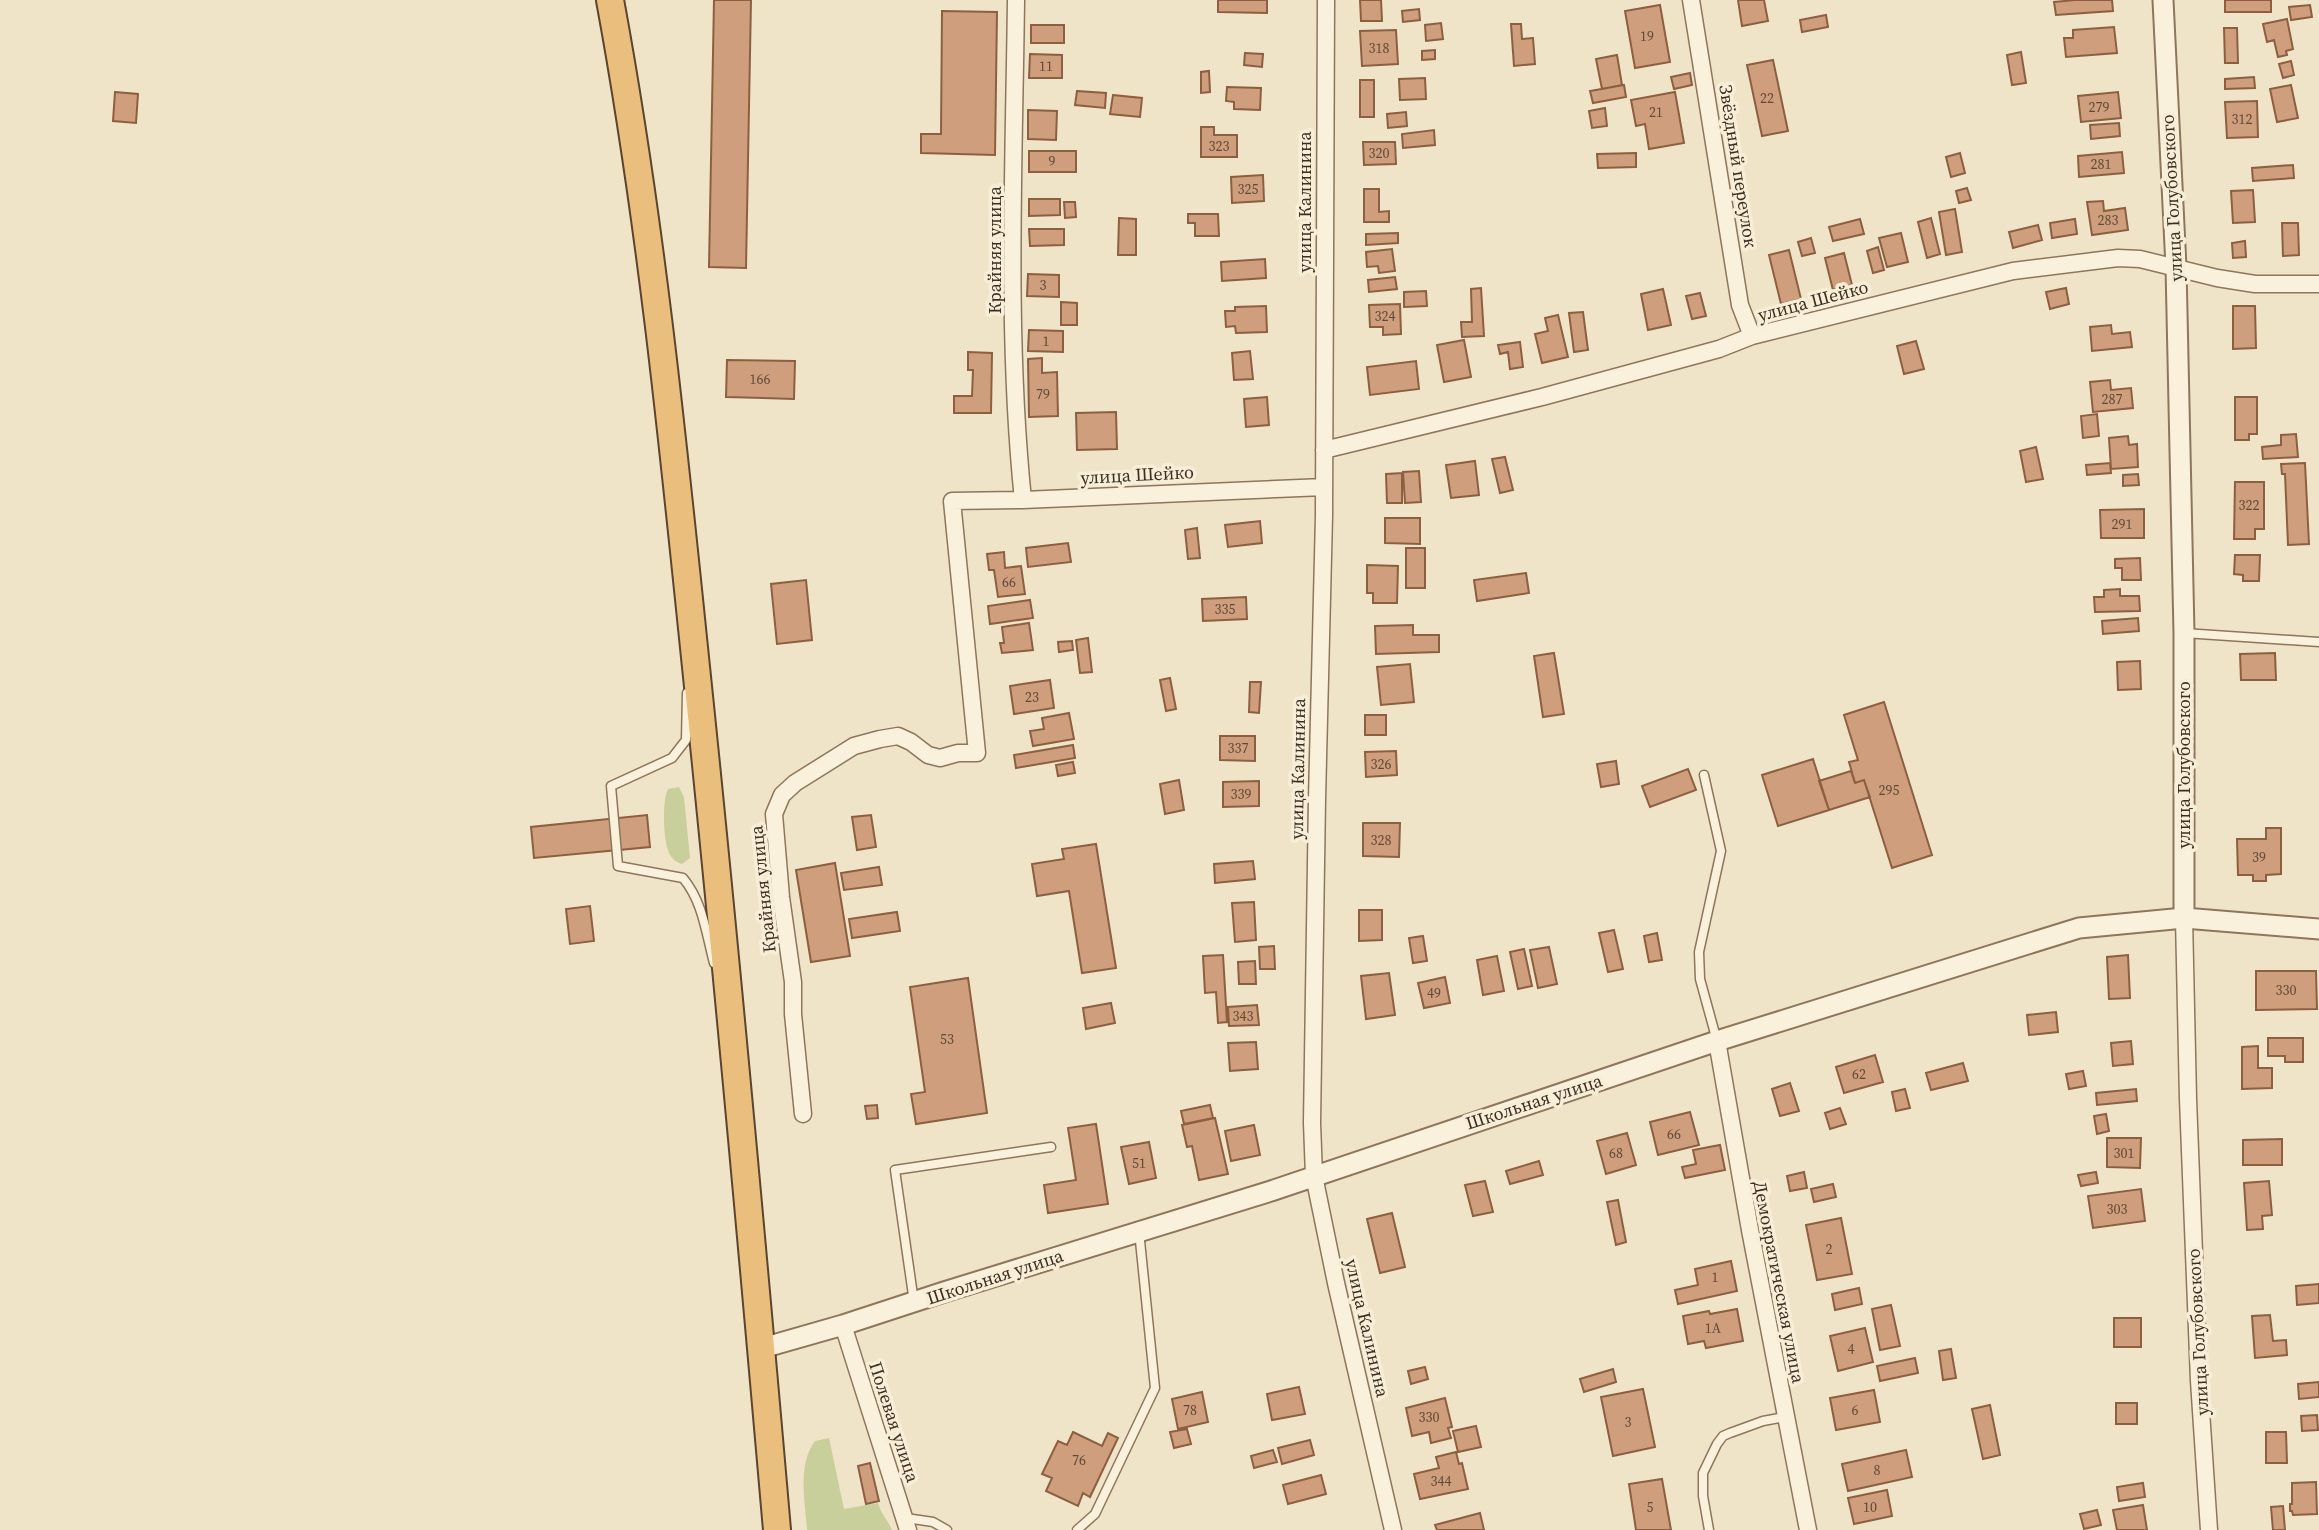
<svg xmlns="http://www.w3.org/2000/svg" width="2319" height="1530" viewBox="0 0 2319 1530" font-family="'Source Serif 4',serif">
<rect width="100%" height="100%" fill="#f0e4c8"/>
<path fill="#c9cf9b" d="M679,787L684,797L690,858L682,864C676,862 672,859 669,853C663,841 662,800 668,789Z
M829,1438L844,1509L878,1503C881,1514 888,1520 892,1530H807C805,1501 797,1465 815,1441Z"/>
<path fill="#cf9f7d" stroke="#8d5f41" stroke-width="2" d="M714,0H751L746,268L709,267Z
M1218,0H1267V13L1218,12Z
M1360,0H1381L1382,21H1361Z
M1738,0H1764L1768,21L1742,26Z
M2075,0H2112L2113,11L2056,15L2054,2Z
M2225,0H2271V12H2225Z
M1660,5L1670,62L1635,68L1625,11Z
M2310,5L2312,17L2291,20L2289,7Z
M1419,9L1420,20L1403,22L1402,11Z
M942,11L997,12L995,155L921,153V134H941Z
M1826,15L1828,27L1802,32L1800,20Z
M2287,19L2293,49L2286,51L2287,55L2278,57L2274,40L2267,42L2263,24Z
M1441,23L1443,39L1426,41L1425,25Z
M1511,24H1521L1522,39L1533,38L1535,64L1514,66Z
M1031,25H1064V43H1031Z
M2114,27L2117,53L2066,57L2064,38H2073V30Z
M2224,28H2237L2238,63H2225Z
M1396,30L1398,64L1362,66L1360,31Z
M1435,50V59L1422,60V51Z
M2021,52L2026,83L2012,85L2007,55Z
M1245,53L1263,54L1262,67L1244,65Z
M1030,54L1062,55V78H1029Z
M1617,55L1622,85L1602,89L1596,59Z
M1773,60L1788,131L1762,136L1747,65Z
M2291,61L2294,75L2283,78L2279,64Z
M1209,71L1210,92L1201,93V72Z
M1690,73L1692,85L1674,89L1671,77Z
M2254,77L2255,88L2225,89V79Z
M1425,78L1426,99L1400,100L1399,79Z
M1360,80H1374V117H1360Z
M1624,85L1626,97L1593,103L1590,91Z
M2291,85L2298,118L2277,122L2270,89Z
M1227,87L1261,88L1260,110L1234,109V102L1226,101Z
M1077,91L1106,93L1105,108L1075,105Z
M115,92L138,94L136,123L113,121Z
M1675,92L1684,143L1649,149L1645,124L1636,126L1631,100Z
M2118,92L2121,118L2081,122L2078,96Z
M1113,95L1142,98L1140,117L1110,114Z
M2257,101L2258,137L2227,138L2225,102Z
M1605,108L1607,126L1592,128L1589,111Z
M1028,110L1057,111L1056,140L1028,139Z
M1406,112L1407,126L1388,128L1387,114Z
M2119,123L2120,136L2091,139L2090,125Z
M1201,127H1214V135H1237V157H1201Z
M1434,130L1435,145L1403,148L1402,134Z
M1363,142H1395L1396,164L1364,165Z
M1029,151H1076V172H1029Z
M2122,152L2124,173L2079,177L2078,156Z
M1636,153V167L1598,168L1597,154Z
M1960,153L1965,173L1951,177L1946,157Z
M2293,165L2294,178L2253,181L2252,168Z
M1263,175L1264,201L1232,203L1231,177Z
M1967,188L1971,200L1959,203L1956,191Z
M1364,189H1379V212L1389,211V222H1364Z
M2253,190L2255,222L2233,223L2231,191Z
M1029,199H1060V215L1029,216Z
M2103,201L2104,211L2125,208L2128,230L2092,235L2087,202Z
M1064,202H1075L1076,217L1065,218Z
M1955,209L1962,252L1946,255L1939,212Z
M1188,214H1218L1219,236H1195V223H1188Z
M1119,218L1136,219V255H1118Z
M1931,218L1940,254L1927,258L1918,222Z
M1860,219L1864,234L1833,241L1829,227Z
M2075,219L2077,234L2052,238L2050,223Z
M2282,223H2298L2299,255L2283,256Z
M2038,225L2042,240L2013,248L2009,232Z
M1029,229H1064V245L1030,246Z
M1398,233V243L1366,245V234Z
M1901,233L1908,262L1887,267L1879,238Z
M1811,238L1815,253L1802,256L1798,242Z
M2245,241L2246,257L2233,258L2232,243Z
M1878,247L1884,270L1873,273L1867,251Z
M1392,249L1395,271L1379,273L1378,266L1367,267L1366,252Z
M1789,250L1801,299L1781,304L1769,255Z
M1844,253L1852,285L1833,290L1825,258Z
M1265,259L1266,278L1222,281L1221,262Z
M1028,274L1059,275V297L1027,296Z
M1395,277L1397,289L1369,292L1368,280Z
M1481,288L1484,336L1462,337L1461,322H1472L1471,289Z
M2066,288L2069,304L2050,309L2046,292Z
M1663,289L1671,325L1648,330L1641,294Z
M1426,291L1427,306L1404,307V292Z
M1700,293L1706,316L1692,319L1686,296Z
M1061,302L1077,303V325H1061Z
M1400,304L1401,334L1383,335V327H1370L1369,305Z
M1266,306L1267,332L1236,333L1235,326L1226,327L1225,311H1235V307Z
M2233,306H2255L2256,348L2233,349Z
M1583,312L1588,350L1574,352L1569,313Z
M1558,315L1568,357L1542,363L1535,334L1548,331L1545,318Z
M2111,325L2112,334L2130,332L2132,347L2092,351L2090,327Z
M1029,330L1063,331V352L1028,351Z
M1464,340L1471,377L1444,382L1437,345Z
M1916,341L1924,369L1904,374L1897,346Z
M1520,342L1523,367L1510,369L1508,352L1500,354L1498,345Z
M1250,351L1253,379L1234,380L1232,353Z
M968,352L992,353L991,413H954V396H972L973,370H968Z
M1042,358V373L1057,372L1058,416L1029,417L1028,359Z
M727,360L795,361L794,399L726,397Z
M1416,361L1419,389L1370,395L1367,367Z
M2110,380L2111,390L2131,388L2133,408L2093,412L2090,382Z
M1267,397L1269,425L1246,427L1244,399Z
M2235,397H2257V434H2249V440H2235Z
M1116,412L1117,449L1077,450L1076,413Z
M2097,414L2099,436L2083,438L2081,416Z
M2296,434L2298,457L2263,459L2262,447L2281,445V435Z
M2128,436L2129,445L2137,444L2138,467L2111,469L2109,438Z
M2036,447L2043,479L2026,482L2020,451Z
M1505,457L1513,490L1500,493L1492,459Z
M1475,461L1479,495L1451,498L1446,465Z
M2110,463L2111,473L2087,475L2086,465Z
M2305,463L2309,544L2288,545L2285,474H2282L2281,464Z
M1419,471L1421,502L1405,503L1403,472Z
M1402,473V503H1387L1386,474Z
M2138,474L2139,485L2123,486V475Z
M2235,482H2264V529H2255V539H2234Z
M2144,509V538H2101L2100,510Z
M1385,518H1420V544L1385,543Z
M1260,521L1262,543L1228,547L1225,525Z
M1197,528L1200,558L1188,559L1185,530Z
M1068,543L1071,562L1028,567L1026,548Z
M1406,548H1425V588H1406Z
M1004,552L1005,568L1021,566L1025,594L998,597L994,570H989L987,554Z
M2235,555H2260L2259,581H2243V575L2234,574Z
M2140,558L2141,580H2122V568H2115V559Z
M1367,565L1398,566L1397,603H1373V593H1367Z
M1526,573L1529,593L1477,601L1474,580Z
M806,580L812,640L777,644L771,584Z
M2120,589V596H2139L2140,611L2095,612L2094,597H2104V590Z
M1246,597L1247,619L1203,621L1202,599Z
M1030,600L1033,618L990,624L988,606Z
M2138,618L2139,631L2103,634L2102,621Z
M1029,623L1033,650L1002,653L1000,643H1004L1002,627Z
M1413,625V635H1439V652L1376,654L1375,626Z
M1088,638L1092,672L1080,673L1076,640Z
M1072,641L1073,650L1059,652L1058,642Z
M1554,653L1564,714L1543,717L1534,656Z
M2275,653L2276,680H2241L2240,654Z
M2140,661L2141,689L2118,690L2117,662Z
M1410,664L1414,702L1381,705L1377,667Z
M1170,678L1176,709L1166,711L1160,680Z
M1050,680L1054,708L1014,714L1010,686Z
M1250,682H1261L1259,713L1249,712Z
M1884,702L1932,855L1892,868L1864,780L1855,783L1849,762L1858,760L1844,715Z
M1069,713L1074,739L1033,746L1030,731L1044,729L1042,718Z
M1365,715H1386V735H1365Z
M1220,736H1255V761L1220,760Z
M1073,745L1075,758L1016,768L1014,755Z
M1396,751L1397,775L1366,777L1365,752Z
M1813,759L1829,810L1778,826L1762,775Z
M1616,761L1619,784L1601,787L1597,764Z
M1073,762L1075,773L1058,776L1056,765Z
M1688,769L1696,790L1650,807L1642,786Z
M1851,771L1855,783L1864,780L1870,797L1829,810L1819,781Z
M1179,780L1184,810L1165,814L1160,784Z
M1259,781V806L1223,807V782Z
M647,815L650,847L534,858L531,827Z
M871,815L876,847L857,850L852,817Z
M1363,823H1400L1399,857L1363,856Z
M2266,828H2281V874L2266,875V881H2253V875H2238L2237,839H2266Z
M1096,844L1116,968L1082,973L1069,891L1037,896L1032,864L1064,859L1062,849Z
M1253,861L1255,879L1215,883L1214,864Z
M835,863L850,956L811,962L796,870Z
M879,867L882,885L844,890L841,873Z
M1254,902L1256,940L1235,942L1232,903Z
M590,906L594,941L570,944L566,909Z
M1359,910H1382V940L1359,941Z
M897,912L900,931L852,938L849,919Z
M1614,930L1623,969L1608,972L1599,933Z
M1657,933L1662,960L1649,962L1644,936Z
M1423,936L1427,961L1413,963L1409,938Z
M1274,946L1275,969H1260L1259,947Z
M1549,947L1557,984L1538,988L1530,950Z
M1524,949L1532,986L1518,989L1510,952Z
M1223,955L1227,1022L1218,1023L1216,992L1205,993L1203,956Z
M2128,955L2130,998L2109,999L2107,957Z
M1497,956L1504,991L1483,995L1477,960Z
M1255,961L1256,984H1239L1238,962Z
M2256,971H2316L2317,1009L2256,1010Z
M1389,973L1395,1015L1366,1019L1361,976Z
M1445,977L1450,1003L1424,1008L1418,983Z
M968,978L987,1113L916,1124L911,1094L925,1092L910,987Z
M1111,1003L1115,1023L1086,1029L1083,1008Z
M1257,1005L1259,1025L1229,1026L1228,1007Z
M2056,1012L2058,1032L2029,1035L2027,1015Z
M2268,1038H2303V1062H2285V1056H2268Z
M2131,1041L2133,1064L2113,1066L2111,1043Z
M1256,1042L1258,1069L1230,1071L1228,1043Z
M2258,1046V1068H2272V1088L2242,1089V1047Z
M1875,1055L1883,1082L1844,1093L1836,1067Z
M1963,1063L1968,1081L1931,1090L1926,1073Z
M2083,1071L2086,1086L2069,1089L2066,1074Z
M1790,1083L1799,1111L1780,1116L1772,1089Z
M1905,1089L1910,1108L1896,1111L1892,1092Z
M2136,1089L2137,1101L2097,1105L2096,1093Z
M877,1105L878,1118L867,1119L865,1106Z
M1210,1105L1213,1118L1184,1124L1181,1111Z
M1840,1108L1846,1124L1830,1129L1825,1113Z
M1690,1112L1699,1145L1658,1155L1650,1122Z
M2106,1114L2109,1131L2097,1134L2094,1116Z
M1215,1118L1228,1174L1199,1180L1192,1146L1187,1147L1182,1125Z
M1096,1124L1108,1204L1048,1213L1044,1185L1076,1180L1068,1128Z
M1254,1125L1260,1155L1231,1161L1225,1131Z
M1627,1133L1636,1165L1606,1174L1597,1141Z
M2107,1138H2141L2140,1168L2107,1167Z
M2282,1139V1165H2243V1140Z
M1149,1142L1156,1178L1129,1184L1121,1147Z
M1720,1145L1725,1170L1685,1178L1682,1167L1696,1164L1693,1150Z
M1539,1161L1543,1175L1510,1184L1506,1171Z
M1804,1172L1807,1188L1790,1191L1787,1176Z
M2096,1172L2098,1183L2081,1186L2078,1175Z
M1485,1181L1493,1212L1473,1216L1465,1185Z
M2269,1181L2272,1215L2262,1216L2263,1229L2247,1230L2244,1183Z
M1833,1184L1836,1197L1814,1202L1811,1189Z
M2141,1189L2145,1221L2093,1228L2088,1196Z
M1618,1200L1626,1242L1616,1245L1607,1202Z
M1392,1213L1405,1267L1380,1273L1367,1219Z
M1841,1218L1852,1274L1817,1280L1806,1225Z
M1731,1261L1737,1291L1678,1304L1675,1290L1698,1285L1695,1269Z
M2319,1284V1303L2297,1305L2296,1286Z
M1859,1288L1862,1304L1835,1310L1832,1294Z
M1891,1305L1900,1346L1880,1350L1872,1309Z
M1737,1309L1743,1341L1706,1348L1704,1341L1688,1344L1683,1316L1709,1311L1710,1314Z
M2270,1315L2273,1341L2286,1340L2287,1355L2255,1358L2252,1316Z
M2114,1318H2141V1347H2114Z
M1865,1328L1873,1362L1838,1371L1830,1336Z
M1951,1349L1956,1378L1943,1380L1939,1351Z
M1915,1358L1918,1373L1880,1381L1877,1366Z
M1425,1367L1428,1379L1411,1384L1408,1371Z
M1613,1369L1616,1382L1584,1392L1580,1379Z
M2319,1382V1397L2299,1399L2298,1384Z
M1299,1387L1305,1414L1272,1420L1267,1394Z
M1643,1389L1655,1447L1613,1456L1601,1397Z
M1874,1390L1880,1422L1836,1430L1830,1398Z
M1202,1392L1208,1422L1178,1429L1172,1399Z
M1445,1398L1452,1427L1448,1428L1451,1438L1431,1443L1429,1432L1412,1436L1406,1408Z
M2116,1403H2137V1424H2116Z
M1990,1405L2000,1455L1983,1459L1972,1409Z
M2317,1415L2318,1430L2302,1431L2301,1416Z
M1476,1426L1481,1447L1458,1452L1453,1431Z
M1187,1429L1191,1444L1174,1448L1170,1432Z
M1073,1432L1102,1446L1108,1433L1118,1438L1090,1497L1083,1493L1078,1506L1046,1491L1052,1478L1042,1474L1058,1441L1067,1445Z
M2266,1432H2286L2287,1463H2266Z
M1310,1440L1314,1455L1282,1464L1278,1448Z
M1273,1450L1277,1462L1254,1468L1251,1456Z
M1906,1450L1912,1477L1848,1491L1842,1464Z
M1456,1452L1459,1464L1462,1463L1468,1489L1420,1499L1414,1474L1439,1468L1436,1457Z
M870,1463L879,1501L866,1504L858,1466Z
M1321,1475L1326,1494L1288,1504L1283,1485Z
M1662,1479L1671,1530H1636L1629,1484Z
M2316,1482L2317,1514L2293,1515L2292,1511H2290V1504H2292V1483Z
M2143,1483L2145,1497L2119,1501L2117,1487Z
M1887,1490L1892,1516L1854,1524L1848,1498Z
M2143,1505L2147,1530H2117L2113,1510Z
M2283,1506L2285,1530H2273L2271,1507Z
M2097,1510L2101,1525L2084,1529L2080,1514Z
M1480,1513L1484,1530H1437L1435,1525Z"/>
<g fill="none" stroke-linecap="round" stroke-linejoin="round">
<g stroke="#8d765c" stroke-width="11">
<path id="service" d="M2184,633L2319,642
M687,693L686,740L672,758L611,786L618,866L683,878C703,902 706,933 714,963
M1704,775L1721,851L1699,952L1700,979L1717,1041
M914,1302L895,1170L1051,1147
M906,1518L933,1522L947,1530
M1077,1530L1095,1514L1155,1388L1139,1231
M1709,1530L1703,1496V1473L1717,1444L1723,1436L1730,1433L1763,1421L1785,1417"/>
</g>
<g stroke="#8d765c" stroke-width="19">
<path id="minor" d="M1016,0C1014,166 1006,335 1023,500
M1326,0L1324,516L1317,799L1312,1123L1314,1176L1336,1283L1393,1530
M1691,0L1740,305L1752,336
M1324,450L1542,397L1719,349L1752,336L2013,271L2118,258L2140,259L2217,278L2255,284H2319
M2184,918L2188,1099L2199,1381L2209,1530
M1717,1041L1750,1230L1808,1530
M803,1114L793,1014V982L781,897L774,814L782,795L795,783L854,746L880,739L898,736L911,742L928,755L940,758L958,753H977L952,501L1023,500L1324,487
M843,1325L908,1530"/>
</g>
<g stroke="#8d765c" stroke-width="23">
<path id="tertiary" d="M2163,0L2176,267L2184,633V918
M759,1349L843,1325L944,1292L1271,1191L1717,1041L2079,928L2184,918L2319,929"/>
</g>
<g stroke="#5b4430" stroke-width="30">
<path id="trunk" d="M610,0C651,222 673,443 696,667C726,955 752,1242 777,1530"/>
</g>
<use href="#service" stroke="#faf1dc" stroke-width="8"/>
<use href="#minor" stroke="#faf1dc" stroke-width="16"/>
<use href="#tertiary" stroke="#faf1dc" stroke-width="19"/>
<use href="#trunk" stroke="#eabe7c" stroke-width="26"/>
</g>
<g text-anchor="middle" stroke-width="7" stroke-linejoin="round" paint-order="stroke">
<g font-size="14" fill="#624a37">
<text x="1647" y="41">19</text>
<text x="1379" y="53">318</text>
<text x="1046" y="71">11</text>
<text x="1767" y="103">22</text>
<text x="2099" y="112">279</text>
<text x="1656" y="117">21</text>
<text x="2242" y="124">312</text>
<text x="1219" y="151">323</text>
<text x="1379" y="158">320</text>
<text x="1052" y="166">9</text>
<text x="2101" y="169">281</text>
<text x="1248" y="194">325</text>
<text x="2108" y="225">283</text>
<text x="1043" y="290">3</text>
<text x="1385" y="321">324</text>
<text x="1046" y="346">1</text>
<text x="760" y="384">166</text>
<text x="1043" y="399">79</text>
<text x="2112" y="404">287</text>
<text x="2249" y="510">322</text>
<text x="2122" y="529">291</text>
<text x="1009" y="587">66</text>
<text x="1225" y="614">335</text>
<text x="1032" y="702">23</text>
<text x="1238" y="753">337</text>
<text x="1381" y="769">326</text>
<text x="1889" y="795">295</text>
<text x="1241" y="799">339</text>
<text x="1381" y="845">328</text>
<text x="2259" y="862">39</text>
<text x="2286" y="995">330</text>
<text x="1434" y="998">49</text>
<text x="1243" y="1021">343</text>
<text x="947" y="1044">53</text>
<text x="1859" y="1079">62</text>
<text x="1674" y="1139">66</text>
<text x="1616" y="1158">68</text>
<text x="2124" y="1158">301</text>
<text x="1139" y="1168">51</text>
<text x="2117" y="1214">303</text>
<text x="1829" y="1254">2</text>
<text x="1715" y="1282">1</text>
<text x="1713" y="1333">1А</text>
<text x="1851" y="1354">4</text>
<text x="1190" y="1415">78</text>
<text x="1855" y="1415">6</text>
<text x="1429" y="1422">330</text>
<text x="1628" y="1427">3</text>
<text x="1079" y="1465">76</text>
<text x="1877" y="1475">8</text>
<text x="1441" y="1486">344</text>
<text x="1650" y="1512">5</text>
<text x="1870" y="1512">10</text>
</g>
<g font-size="18" fill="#3d2e20" stroke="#f7eed8">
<text transform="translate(1738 166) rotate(81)" y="6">Звёздный переулок</text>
<text transform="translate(2172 198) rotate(-93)" y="6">улица Голубовского</text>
<text transform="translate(1305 202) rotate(-90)" y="6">улица Калинина</text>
<text transform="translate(995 250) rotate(-90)" y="6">Крайняя улица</text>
<text transform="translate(1813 301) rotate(-15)" y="6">улица Шейко</text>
<text transform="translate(1137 475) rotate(-3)" y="6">улица Шейко</text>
<text transform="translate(2184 765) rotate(-90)" y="6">улица Голубовского</text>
<text transform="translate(1298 769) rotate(-89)" y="6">улица Калинина</text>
<text transform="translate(763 889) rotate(-96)" y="6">Крайняя улица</text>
<text transform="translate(1534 1102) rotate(-18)" y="6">Школьная улица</text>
<text transform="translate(995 1277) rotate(-18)" y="6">Школьная улица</text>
<text transform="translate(1779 1282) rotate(79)" y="6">Демократическая улица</text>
<text transform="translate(1367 1328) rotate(77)" y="6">улица Калинина</text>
<text transform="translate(2198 1332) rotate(-93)" y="6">улица Голубовского</text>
<text transform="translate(894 1422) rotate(72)" y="6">Полевая улица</text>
</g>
</g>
</svg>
